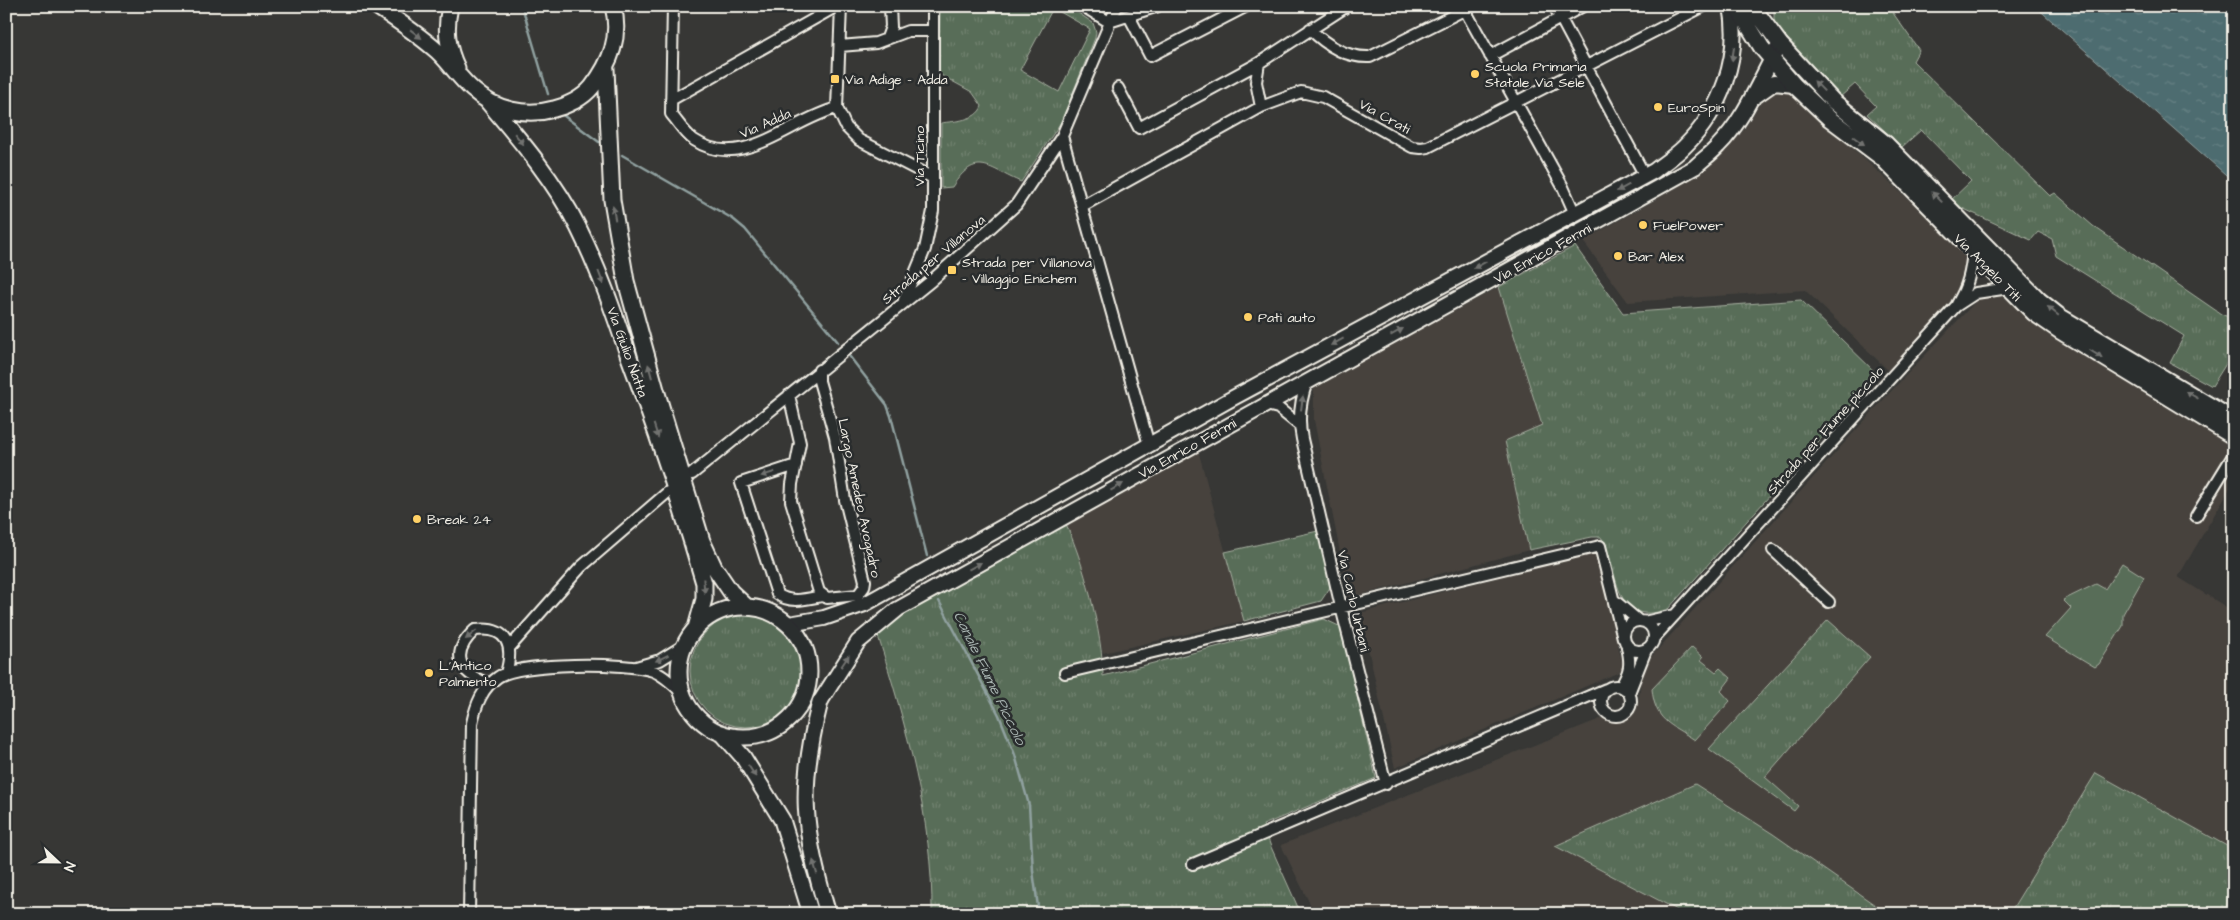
<svg xmlns="http://www.w3.org/2000/svg" width="2240" height="920" viewBox="0 0 2240 920" font-family="'Architects Daughter',sans-serif">
<defs>
<pattern id="grass-tufts" width="24" height="20" patternUnits="userSpaceOnUse" patternTransform="scale(1.25)"><rect width="24" height="20" fill="#596d58"/><path d="M3 7l-1-3M5 7V3M7 7l1-3M15 17l-1-3M17 17v-4M19 17l1-3" fill="none" stroke="#718270"/></pattern>
<pattern id="water-ripples" width="26" height="14" patternUnits="userSpaceOnUse" patternTransform="scale(1.25)"><rect width="26" height="14" fill="#4d6c70"/><path d="M2 4q2-2 4 0t4 0M15 11q2-2 4 0t4 0" fill="none" stroke="#678184"/></pattern>
</defs>
<rect width="100%" height="100%" fill="#373735"/>
<filter id="ink" filterUnits="userSpaceOnUse"><feTurbulence type="fractalNoise" baseFrequency=".02" numOctaves="2"/><feDisplacementMap in="SourceGraphic" scale="10" xChannelSelector="R" yChannelSelector="G"/><feConvolveMatrix kernelMatrix="1 2 1 2 8 2 1 2 1" color-interpolation-filters="sRGB"/></filter>
<g filter="url(#ink)">
<path fill="#47433e" d="M1784,89L1795,96L1964,250L1967,270L1963,286L1891,373L1805,290L1628,302L1583,241L1700,174L1743,131L1766,94L1773,90Z
M1499,287L1542,425L1505,441L1529,550L1349,598L1314,420V386Z
M2004,296L2042,326L2102,366L2234,447V481L2178,577L2234,612V850L2096,773L2009,914H1888L1773,834L1556,846L1685,914H1315L1281,845L1638,704L1643,666L1894,388L1979,298Z
M1198,450L1244,621L1103,653L1075,544L1065,522Z
M1596,552L1624,670L1395,768L1360,613Z"/>
<path fill="url(#grass-tufts)" stroke="#a6afa0" fill-rule="evenodd" d="M940,6H1068L1093,23L1096,32L1095,38L1061,122L1021,182C989,169 977,149 952,187L941,188V123C954,121 977,121 982,106L972,92L939,74ZM1053,8L1090,29L1059,92L1020,70Z
M1774,6H1888L1919,50L1913,61L2050,196L2055,193L2093,226L2221,314L2234,319V351L2212,386L2170,363L2184,336L2056,256L2052,239L2038,232L2031,240L1949,202L1971,181L1921,130L1902,147L1867,114L1876,106L1855,84L1840,97L1774,24Z
M1575,246L1623,313L1801,300L1878,375L1668,609C1610,630 1620,567 1601,537H1592L1529,550L1505,441L1542,425L1499,287Z
M1065,522C1083,559 1103,635 1103,676L1324,619L1341,627L1376,778L1263,825L1271,847L1301,914H932C933,820 906,725 878,636L888,624L918,604Z
M1318,531L1331,586L1321,601L1244,621L1225,552Z
M690 671a56 56 0 1 1 112 0a56 56 0 1 1-112 0Z
M1828,620L1870,657L1765,777L1798,806L1794,811L1709,749Z
M1692,647L1703,657L1701,660L1716,672L1720,668L1731,678L1721,691L1730,701L1695,740C1670,724 1655,721 1652,689Z
M2096,773L2234,850V914H2009Z
M1695,784L1773,834L1888,914H1685L1555,846Z"/>
<path fill="#596d58" stroke="#a6afa0" d="M2122,563L2144,577L2123,614V626L2099,664L2095,667L2045,637L2071,608L2063,600L2096,584L2105,589Z"/>
<path fill="url(#water-ripples)" stroke="#90a1a0" d="M2035,6H2234V182Z"/>
<g fill="none" stroke-linecap="round" stroke-linejoin="round">
<path stroke="#90a1a0" stroke-width="2.5" d="M522,6L548,94
M560,113L599,142
M622,155L733,219L745,229L838,342
M850,357L887,405L891,416L927,556
M939,601L999,715L1015,755L1029,805L1033,871L1039,914"/>
<g stroke="#f4f1e8" stroke-width="14">
<path id="minor" d="M673,6L671,114C678,122 685,134 694,140C742,172 790,120 837,108
M841,6L837,108L846,127L859,140L933,178
M1083,6L1109,22
M1554,6L1645,176
M1465,10L1563,187L1575,214
M1129,16L1150,56L1247,6
M1109,22L1158,6
M1310,29C1326,45 1347,58 1370,57L1472,6
M887,38L891,27L890,6
M840,46L876,43L908,31H933
M1490,56L1583,6
M1118,88L1139,128L1259,63
M671,100L837,6
M1261,107L1256,82L1259,63L1347,6
M1062,136L1149,445
M1082,206L1261,107L1301,92L1323,97L1412,147L1421,148L1428,147L1704,6
M904,300L925,249L933,211V6
M1957,304C1968,286 1971,272 1973,251
M1307,382C1300,401 1298,420 1302,439L1341,607L1386,784
M789,395L800,443L792,484L791,501L819,592L827,598L858,595L864,587L865,581L845,500L835,437L819,381V370
M1266,405L1278,408L1299,425
M796,465L741,483L777,594C790,604 807,599 822,596
M692,474L931,281L1016,205L1062,136L1117,6
M2196,516L2234,454
M1773,550L1829,602
M1614,600L1639,621
M1624 636a15 15 0 1 1 30 0a15 15 0 1 1-30 0Z
M1644,622L1675,615
M1654,638L1956,306L1976,293L2009,288
M510,647L581,567L668,492
M636,667L660,660L686,644
M1065,673L1600,546L1623,638
M490,684C459,674 449,654 475,630C508,626 514,646 506,673
M1601 701a15 15 0 1 1 30 0a15 15 0 1 1-30 0Z
M1621,686C1630,671 1631,664 1627,647
M1629,693L1646,650
M1193,864L1606,689
M469,914L472,723C476,705 482,688 498,677C519,662 628,662 653,671C664,675 675,686 683,694"/>
</g>
<g stroke="#f4f1e8" stroke-width="18">
<path id="tertiary" d="M1754,97L1774,83L1794,85
M789,624L824,618L865,604L1231,399L1654,171C1664,163 1675,156 1684,147C1721,111 1741,57 1731,6
M820,702L858,642L898,609L1695,167C1702,160 1711,154 1718,146C1746,118 1760,78 1780,44"/>
</g>
<g stroke="#f4f1e8" stroke-width="19">
<path id="secondary" d="M376,6C397,20 418,34 437,51C450,63 460,79 473,90C495,110 526,117 554,109C567,106 583,98 592,87C611,62 621,37 613,6
M450,6C445,29 447,47 457,68
M1736,6L1762,48L1794,85L1830,119L1882,158L2034,313L2060,331L2234,437
M1752,6L1780,44L1833,101L1886,144L2039,300L2059,316L2234,420
M606,69L612,200L626,281L656,390L702,541L714,567L731,592L747,607
M488,102C521,141 555,181 578,227C599,269 614,313 629,357C657,432 682,507 704,583V599L696,628
M679 672a65 65 0 1 1 130 0a65 65 0 1 1-130 0Z
M820,702C798,789 803,829 828,914
M722,733L743,757L782,820L811,914"/>
</g>
<use href="#minor" stroke="#2a2d2e" stroke-width="10"/>
<use href="#tertiary" stroke="#2a2d2e" stroke-width="14"/>
<use href="#secondary" stroke="#2a2d2e" stroke-width="15"/>
</g>
<defs><path id="oneway-solid" d="M-6-.8H1V-3.2L6.5 0L1 3.2V.8H-6Z" transform="scale(1.25)"/></defs>
<g fill="#71726f">
<use href="#oneway-solid" transform="translate(416 34) rotate(38)"/>
<use href="#oneway-solid" transform="translate(1733 54) rotate(99)"/>
<use href="#oneway-solid" transform="translate(1819 86) rotate(-134)"/>
<use href="#oneway-solid" transform="translate(519 139) rotate(50)"/>
<use href="#oneway-solid" transform="translate(1859 141) rotate(37)"/>
<use href="#oneway-solid" transform="translate(1623 188) rotate(152)"/>
<use href="#oneway-solid" transform="translate(1937 197) rotate(-134)"/>
<use href="#oneway-solid" transform="translate(614 213) rotate(-100)"/>
<use href="#oneway-solid" transform="translate(1480 265) rotate(152)"/>
<use href="#oneway-solid" transform="translate(601 278) rotate(69)"/>
<use href="#oneway-solid" transform="translate(2053 311) rotate(-141)"/>
<use href="#oneway-solid" transform="translate(1397 332) rotate(-29)"/>
<use href="#oneway-solid" transform="translate(1337 342) rotate(152)"/>
<use href="#oneway-solid" transform="translate(2096 354) rotate(32)"/>
<use href="#oneway-solid" transform="translate(650 371) rotate(-105)"/>
<use href="#oneway-solid" transform="translate(2192 395) rotate(-150)"/>
<use href="#oneway-solid" transform="translate(1302 403) rotate(-82)"/>
<use href="#oneway-solid" transform="translate(656 431) rotate(72)"/>
<use href="#oneway-solid" transform="translate(768 474) rotate(163)"/>
<use href="#oneway-solid" transform="translate(1117 487) rotate(-29)"/>
<use href="#oneway-solid" transform="translate(975 566) rotate(-29)"/>
<use href="#oneway-solid" transform="translate(704 586) rotate(85)"/>
<use href="#oneway-solid" transform="translate(471 635) rotate(141)"/>
<use href="#oneway-solid" transform="translate(662 658) rotate(154)"/>
<use href="#oneway-solid" transform="translate(845 661) rotate(-56)"/>
<use href="#oneway-solid" transform="translate(752 771) rotate(57)"/>
<use href="#oneway-solid" transform="translate(815 867) rotate(-106)"/>
</g>
</g>
<g fill="#ffd166" stroke="#2a2d2e" stroke-width="2">
<circle cx="1475" cy="74" r="5"/>
<rect x="830" y="74" width="10" height="10" rx="2.5"/>
<circle cx="1658" cy="107" r="5"/>
<circle cx="1643" cy="225" r="5"/>
<circle cx="1618" cy="256" r="5"/>
<rect x="947" y="265" width="10" height="10" rx="2.5"/>
<circle cx="1248" cy="317" r="5"/>
<circle cx="417" cy="519" r="5"/>
<circle cx="429" cy="673" r="5"/>
</g>
<g text-anchor="middle" stroke-width="5" stroke-linejoin="round" paint-order="stroke">
<g font-size="14" fill="#f4f1e8" stroke="#2a2d2e" text-anchor="start">
<text x="1485" y="71">Scuola Primaria<tspan x="1485" dy="16">Statale Via Sele</tspan></text>
<text x="845" y="84">Via Adige - Adda</text>
<text x="1668" y="112">EuroSpin</text>
<text x="1653" y="230">FuelPower</text>
<text x="1628" y="261">Bar Alex</text>
<text x="962" y="267">Strada per Villanova<tspan x="962" dy="16">- Villaggio Enichem</tspan></text>
<text x="1258" y="322">Patì auto</text>
<text x="427" y="524">Break 24</text>
<text x="439" y="670">L'Antico<tspan x="439" dy="16">Palmento</tspan></text>
</g>
<g font-size="14" fill="#f4f1e8" stroke="#2a2d2e">
<text transform="translate(1385 116) rotate(29)" y="5">Via Crati</text>
<text transform="translate(765 123) rotate(-24)" y="5">Via Adda</text>
<text transform="translate(919 156) rotate(-90)" y="5">Via Ticino</text>
<text transform="translate(1542 253) rotate(-29)" y="5">Via Enrico Fermi</text>
<text transform="translate(933 259) rotate(-40)" y="5">Strada per Villanova</text>
<text transform="translate(1988 267) rotate(45)" y="5">Via Angelo Titi</text>
<text transform="translate(628 352) rotate(70)" y="5">Via Giulio Natta</text>
<text transform="translate(1825 430) rotate(-48)" y="5">Strada per Fiume piccolo</text>
<text transform="translate(1187 448) rotate(-29)" y="5">Via Enrico Fermi</text>
<text transform="translate(860 498) rotate(78)" y="5">Largo Amedeo Avogadro</text>
<text transform="translate(1354 601) rotate(77)" y="5">Via Carlo Urbani</text>
</g>
<g font-size="15" font-style="italic" fill="#a9b5b2" stroke="#2a2d2e">
<text transform="translate(990 678) rotate(64)" y="5">Canale Fiume Piccolo</text>
</g>
</g>
<rect width="2240" height="920" fill="none" stroke="#2a2d2e" stroke-width="25"/>
<rect x="12" y="12" width="2215" height="895" fill="none" stroke="#f4f1e8" stroke-width="2" filter="url(#ink)"/>
<g transform="translate(58 862) rotate(112)" stroke="#2a2d2e" stroke-width="4" paint-order="stroke">
<path d="M0-4L9 19L0 12L-9 19Z" fill="#f4f1e8"/>
<text y="-8" font-size="14" font-weight="bold" text-anchor="middle" fill="#f4f1e8">N</text>
</g>
</svg>
